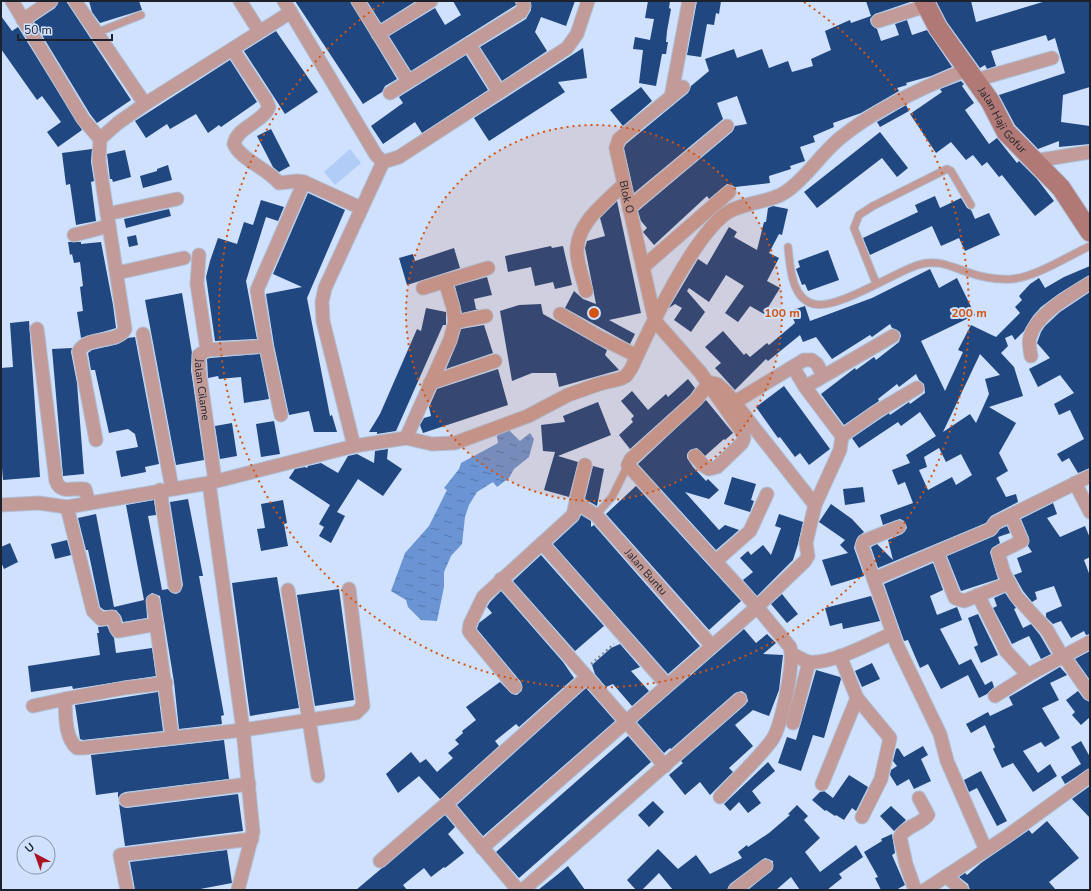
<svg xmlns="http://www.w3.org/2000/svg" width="1091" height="891" viewBox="0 0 1091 891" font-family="'Nunito Sans',sans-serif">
<defs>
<pattern id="water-ripples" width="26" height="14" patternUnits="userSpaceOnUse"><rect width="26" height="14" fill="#6a94d3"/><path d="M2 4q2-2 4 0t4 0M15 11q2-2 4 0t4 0" fill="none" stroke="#5678ab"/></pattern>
</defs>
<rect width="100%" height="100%" fill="#cfe1fc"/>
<path fill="#b0cdf7" d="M350,149L361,163L335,185L324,172Z"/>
<path fill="url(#water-ripples)" d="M507,428L520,441L530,433L534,439L529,457L514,469L509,478L497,487L493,482L477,492L469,505L465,517L462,544L451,556L444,572V587L437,621L421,620L408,607L406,600L391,591L405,553L429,526L447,490L444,488L459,469L461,463L498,443L497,436Z"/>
<path fill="#20477f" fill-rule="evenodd" d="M59,1H66L131,100L97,123L90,114L34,22L55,8Z
M89,1H139L142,10L100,23L92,12Z
M295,1H350L397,79L385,86L382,92L363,104Z
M367,1H416L381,23Z
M453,1H515L516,5L411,71L389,36L435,8L445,25L461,15Z
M531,1H575L566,26L541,17L535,32L547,51L502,81L480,47L526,19L531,10Z
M648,1H670L669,8L671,9L667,31L666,42H668L666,54H662L656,86L639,83L643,50L633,49L635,37L650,40L654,19L645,18Z
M697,1H721L719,14L716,13L714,25L707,24L701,57L687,55Z
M866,1H913L875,14L870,19L871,24L877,29L881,41L899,35L895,24L907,20L912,35L927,30L952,67L931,76L906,83L907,85L897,88L899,91L861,113L833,123L834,127L813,136L815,142L800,147L805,161L790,166L791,169L769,176L770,183L735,187L727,184L709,199L707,196L654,245L643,232L647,228L641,221L638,211L732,132L735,126L747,124L737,96L717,103L723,119L634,193L624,148L626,144L688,93L691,86L709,71L705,59L734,49L737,58L762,49L769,68L788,61L792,72L813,66L811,59L831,50L825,31L850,20L851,23L871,16Z
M936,1H971L976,22L1046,1H1090V87L1063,95L1061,122L1090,126V144L1059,147V141L1038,149L1015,125L999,95L1065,73L1055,38L1048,41L1046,35L991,51L996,66L987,69L985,65L980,68L947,22Z
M1,16L12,31L18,27L82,130L58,147L47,132L61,122L42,96L37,100L1,49Z
M276,31L318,92L285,114L244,51Z
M583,48L587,78L558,82L565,92L489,141L474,118Z
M466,55L488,90L422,133L415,122L383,144L371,126L403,103L399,97Z
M230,60L257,102L221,127L219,125L208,133L196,114L170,129L167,124L146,138L135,121Z
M961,81L964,84L962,86L974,103L965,110L989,144L997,138L1017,163L1019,161L1037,179L1054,201L1035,216L1002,175L999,177L987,162L982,166L973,155L966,160L951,142L936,153L910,114L942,92L940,89Z
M641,87L652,101L623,126L610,110Z
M906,105L909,111L880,127L877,122Z
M271,129L290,166L279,172L273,167L257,136Z
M880,132L908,168L897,177L882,158L817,208L804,192Z
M92,149L91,162L94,181L91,182L96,221L76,225L70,184L66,185L62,153Z
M125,150L131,177L113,182L112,179H110L107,154Z
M168,165L172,180L143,188L140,176L157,171V169Z
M308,193L345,210L307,298L330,416L332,415L337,432H314L309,411L289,415L274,345L266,294L302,287L273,274Z
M935,196L940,208L961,198L967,208L971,210L975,219L989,213L1000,235L965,251L959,238L941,246L932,226L870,255L863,238L918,212L915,205Z
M261,200L284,207L278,221L266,217L246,281L257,339L215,341L206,277L210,261L218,238L237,244L244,222L253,225Z
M617,201L641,313L609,320L635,334L630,344L565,308L574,291L583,299L596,304L585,248L587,241L605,236L600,218Z
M773,206L788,209L782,235L779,234L769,253L779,258L767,281L780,288L764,314L750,306L738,322L725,313L744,286L726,275L709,302L689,288L687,291L705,312L691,332L674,320L682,308L675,304L669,308L698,259L707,265L729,227L737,232L734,237L757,250L764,222H766L768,208Z
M169,209L171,216L126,228L124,219Z
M136,235L138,245L129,247L127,237Z
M68,242H81V244L101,242L113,305L116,328L113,329L81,338L77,312L83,311L80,287L83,286L80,262L74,263L72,254L70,255Z
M551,246L552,248L563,246L572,285L555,289L553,282L535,286L531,267L508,272L505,256Z
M454,248L460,268L407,285L399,258L413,254L415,261Z
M828,250L839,280L808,291L805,284L802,285L796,269L800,267L798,261Z
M1090,266V275L1060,293L1041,307L1033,316L1024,331L1015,340L1012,335L1005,338L1008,346L1001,353L1014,367L1023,396L989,407L1016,423L999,453L1008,471L996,478L1006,497L1016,494L1018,502L991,516L986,523L878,568L871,547L877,544L893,560L888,540L902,534L907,528L904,521L900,519L883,525L880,515L913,503L905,482L898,485L892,470L910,463L906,455L936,436L920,412L901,426L898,422L859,448L852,438L880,419L889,413L890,415L909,402L910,404L925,393L924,384L919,380L916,374L899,387L897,384L878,399L879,401L844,425L821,394L855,368L856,370L874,357L876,360L899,342L901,336L900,332L892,328L890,324L872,337L870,335L832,359L816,337L803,342L800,335L768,361L766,359L735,390L715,368L721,363L705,347L723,331L744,355L746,353L750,357L767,343L769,345L795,323L790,311L805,306L810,321L872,298L930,269L939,288L957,278L975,315L921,341L945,391L963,352L958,350L971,325L996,337L1020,313L1015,307L1022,300L1019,296L1030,284L1039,278L1045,288L1064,277ZM980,354L1000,375L985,379L989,394L976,423L970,414L943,432ZM939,448L946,462L961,454L972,475L956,485L952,477L928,490L919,470L927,467L924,457Z
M487,277L492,295L474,299L476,309H479L462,313L455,286Z
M1090,292V468L1078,473L1069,458L1062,462L1057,454L1084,439L1070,410L1059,415L1054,404L1074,393L1060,375L1038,387L1029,369L1050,358L1037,343L1041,332L1045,326L1060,312Z
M182,293L192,353L191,370L204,460L176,465L145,300Z
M541,304L543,314L607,350L605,355L619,370L559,387L556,373H532L512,381L500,311L519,305Z
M426,308L446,312V325H443L396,431L377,434V432H369L380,414L417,329L421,331Z
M29,321L40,477L3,480L1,456V368L13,367L10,323Z
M484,325L493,353L446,369L457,343L461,329Z
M135,337L159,464L145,467L146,472L121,477L116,451L138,447L135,434L128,429L109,433L95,370H91L88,353L92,350L118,344L128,338Z
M72,348L71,352L77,383L84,474L63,476L52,349Z
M260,354L269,399L244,403L241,377L219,379L218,376L208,378L207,359L210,358Z
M498,369L508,405L423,433L420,425L424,418L431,416L429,407L437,389Z
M688,379L695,388L690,395L630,449L619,435L633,422L631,419L634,416L621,401L632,391L648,410L666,394L668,397Z
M784,386L830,449L809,465L800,453L795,457L780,437L778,438L756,407Z
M706,400L733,433L725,440L724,439L705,456L697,448L690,450L687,454V458L693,467L706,481L708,479L719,490L709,499L685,492L719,530L725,525L739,530L716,550L638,464Z
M598,402L611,435L558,456L578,462L569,497L544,490L555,452L543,451L541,425L565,422L563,416Z
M274,421L280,454L261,457L256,424Z
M232,423L237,456L220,459L215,426Z
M388,449L387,459L402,469L383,496L358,479L337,512L345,516L331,543L319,536L324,527L319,524L330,505L289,478L295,469L305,467L307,468L308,466L321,463L338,473L348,456L357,454L374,463L375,451Z
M593,466L604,469L597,506L585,499Z
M732,477L756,484L751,500L754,501L750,512L724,504Z
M636,486L741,601L709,630L606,514Z
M863,487L865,502L845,505L843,489Z
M188,499L203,576H199L224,715L221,716L222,724L179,729L174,682L160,596L152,593L146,598L147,618L123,622L121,616L116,610H104L100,607L88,550H86L78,518L96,514L114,607L144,600L126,505L154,500L156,515L148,516L162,590L168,589L172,593L176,594L180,592L183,585L170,502Z
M283,500L287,523L284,524L288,546L261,551L257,529L265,528L261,504Z
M1053,503L1057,514L1047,518L1060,537L1085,526L1090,538V557L1084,560L1090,576V634L1086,635L1084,631L1071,638L1061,621L1053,624L1046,617V613L1062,606L1054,586L1035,592L1037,599L1032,602L1023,591L1014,575L1022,572L1017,558L1032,552L1028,546L1029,538L1021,519Z
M831,504L852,519L864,532L857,538L854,548L864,576L831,586L822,560L848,553L840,545L845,540L819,522Z
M779,514L803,522L798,544L793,560L757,596L743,580L753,572L740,558L748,551L751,555L763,545L771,555L781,528L775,526Z
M581,515L591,521V527L594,525L700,646L668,674L553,544L578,521Z
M1007,526L1010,533L998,537L1000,543L992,548L990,552L998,579L961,591L947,556L994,536L1000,529Z
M67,540L71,555L55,559L51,544Z
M10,543L18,562L4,569L1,562V547Z
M541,555L604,626L575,651L513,581Z
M933,563L943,590L930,596L937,615L957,607L962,620L940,629L959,665L971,659L985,685L992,681L994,687L987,694L979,698L968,675L941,689L928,664L920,668L908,640L904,641L884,584Z
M277,577L299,708L250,716L232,583Z
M339,589L354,700L315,706L297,595Z
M501,591L563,662L574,678L519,727L516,724L495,741L499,746L440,799L419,776L398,793L386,774L411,752L420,763L426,759L437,772L453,758L448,753L459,744L455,740L463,733L462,731L476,720L466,707L500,682L512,694L517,695L522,690L521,682L477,629L479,623L492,613L487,607L490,602Z
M1005,593L1016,608L1014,609L1023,628L1031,624L1040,635L1051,654L1041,659L1029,636L1012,644L993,608L997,606L994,598Z
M782,594L798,614L787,623L771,604Z
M871,596L880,621L843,629L842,623L830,626L825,608Z
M978,614L998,655L981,663L974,647L978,645L968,618Z
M107,626L114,638L116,653L152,648L156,676L73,689L72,686L31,692L28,666L100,655L97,633H99L98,627Z
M744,629L756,643L767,634L776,643L763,654L783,655L779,690L769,716L753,710L735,725L753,746L729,768L733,772L710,795L700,782L685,795L669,775L683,763L681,761L745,705L748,701L746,694L742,691L735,693L671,749L670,748L664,753L637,722Z
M620,644L640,667L631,671L649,691L632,706L613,684L606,687L595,674L592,665L611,648Z
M1090,651V680L1075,659Z
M872,663L880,679L862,687L855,671Z
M1060,667L1067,675L1050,683L1059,700L1042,708L1060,738L1045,747L1041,742L1023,751L1038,773L1050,764L1057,776L1033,792L1013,763L1002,768L993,749L995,747L985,725L971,733L966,724L988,712L990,716L1013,705L1009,697Z
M816,670L840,677L841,679L824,738L813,735L801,771L778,763L787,737L796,740Z
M586,688L615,721L483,836L457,805Z
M1078,691L1084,699L1090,702V717L1081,725L1072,715L1075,712L1066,700Z
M158,692L163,731L83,740L80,739L75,705Z
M628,736L651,762L519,878L496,852Z
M224,740L229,779L125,792L121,794L118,798V792L96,795L91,755Z
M1081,741L1090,757V768L1065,784L1061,777L1081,764L1071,747Z
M923,746L928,755L921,759L931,781L914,789L909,779L897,786L890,775L891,770L897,766L893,761L896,749L898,748L904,757Z
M768,762L775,771L752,791L761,803L748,813L739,802L730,811L724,804Z
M981,771L1007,821L997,826L977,788L969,792L964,780Z
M849,775L868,787L856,811L852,808L844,820L836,815L835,816L826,810L825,811L812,800L820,792L824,791L833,798Z
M1090,786V818L1072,799Z
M238,794L243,831L125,846L119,804L123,807L127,808Z
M653,801L664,812L649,827L638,815Z
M797,805L808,816L804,820L820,838L805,852L820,872L856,845L863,857L839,874L842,878L827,890H800L791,877L776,890H748L773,869V861L765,858L730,884L727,890H673L659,873L642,890H636L627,880L658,849L678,869L696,855L710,874L742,858L738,852L747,845L748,847L769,833L790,815L788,814Z
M891,806L906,820L894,831L880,816Z
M445,815L455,827L448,834L464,853L445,868L444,867L431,877L424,868L403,885L407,890H356Z
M1047,821L1079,858L1049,882L1056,890H970L968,884L959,877L965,873L967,875L981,863L1029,830L1032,834Z
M892,834L895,853L892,855L905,885L896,890H881L875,878L878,877L864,852L882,841L881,839Z
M227,850L232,883L195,890H135L130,862Z
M568,866L585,890H538L557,875Z"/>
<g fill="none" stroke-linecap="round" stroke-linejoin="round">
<g stroke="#afbfd7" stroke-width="9">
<path id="lane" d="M96,33L141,15
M788,247C790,265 791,299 814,304C837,310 893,273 918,265C937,259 950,266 967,272C981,277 997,280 1012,279C1036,277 1068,256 1090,246
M876,283L854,228L859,215L873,206L947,169L951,171L971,205
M596,515L612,497L628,465"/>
</g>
<g stroke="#afbfd7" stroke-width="15">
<g id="street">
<path d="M12,1L83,119L100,139"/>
<path d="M75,1L145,104"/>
<path d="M240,1L259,31"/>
<path d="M284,1L376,155L383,162"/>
<path d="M358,1L408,81"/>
<path d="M23,20L51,1"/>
<path d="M878,21L926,6"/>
<path d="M378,34L431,1"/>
<path d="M469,44L499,92"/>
<path d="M233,50L266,100L269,107C262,123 237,127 234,144C240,159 268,169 279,183L297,181L304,182L361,208"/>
<path d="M976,80L1052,58"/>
<path id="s1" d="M683,87L619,139L616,148L655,321L700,372L743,433L744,438L742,443L717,467L709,469L704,466L695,456"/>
<path d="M390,93L521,12L524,6L523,1"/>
<path d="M671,97L689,1"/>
<path d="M1034,161L1090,152"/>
<path d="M383,162L399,157L567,48L577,34L588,1"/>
<path d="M629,208L727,126"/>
<path d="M107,214L177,199"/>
<path d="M74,235L109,226"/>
<path id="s2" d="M199,255L197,284L207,350L199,355V369L215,481"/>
<path d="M643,267L729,192"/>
<path d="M117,273L184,258"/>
<path d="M423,288L488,268"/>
<path d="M586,291C583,278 576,262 577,248C579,221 606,202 624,184"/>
<path d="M560,314L599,337L637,356"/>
<path d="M455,322L486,316"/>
<path d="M37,329L56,481C61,495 75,487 85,489L89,503"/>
<path d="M143,334L172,488"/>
<path d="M207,350L266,346"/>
<path d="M1031,356C1030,349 1028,343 1030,337C1036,314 1071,295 1090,283"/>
<path d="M430,383L495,361"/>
<path d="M709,383L696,400L631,459L628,465L757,607L790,647C795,663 781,727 772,740C757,760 737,778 720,797"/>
<path d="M712,383L717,384L726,392L815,505"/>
<path d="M805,387L893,336"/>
<path d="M735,402L804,360H812L817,364L823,375"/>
<path d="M281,415L266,346L257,290L304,182"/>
<path d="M842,436L876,412L917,388"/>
<path d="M406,438L450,340L455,322L453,307L445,281"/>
<path d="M96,440L79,351C88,335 118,344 125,329L99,161L100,139L118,123L145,104L291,12"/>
<path d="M354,446L323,321L322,302L325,288L383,162"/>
<path d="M209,483L243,730L253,832L238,890"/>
<path d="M1075,483L1090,512"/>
<path d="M160,490L175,586"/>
<path id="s3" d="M576,503L596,515L712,646"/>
<path d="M1,505L39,503L67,507L209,483L354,446L406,438L432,444L455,443L528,416L568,395L599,384L620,379L626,376L631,369C648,331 696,230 730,211C748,201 771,203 787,191C807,177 820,155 839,139C875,109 923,87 966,70"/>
<path d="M67,507L93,611L101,619L112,617L114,620L116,628L118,631L157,624"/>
<path d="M1011,515L1022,541L998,553L1004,573L1016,596L1047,630L1062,656"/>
<path d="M899,527L864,541L862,546L897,645L940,734L947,761L986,850"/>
<path d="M542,543L667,685"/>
<path d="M937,552L955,598L964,601L1009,583"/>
<path d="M716,561L750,531L767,494"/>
<path d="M501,579L665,766"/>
<path d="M874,579L991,529L995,523L1090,476"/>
<path d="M288,590L318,776"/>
<path d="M978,595L1006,651L1028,675"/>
<path d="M153,601L172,736"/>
<path d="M792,654C797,656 804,661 809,662C833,664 871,643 893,633"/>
<path d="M1063,655L1090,694"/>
<path d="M840,656L857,698L890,738L881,779L862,817"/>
<path d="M515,687L471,634L469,631L470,624L483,597L573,515L585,465"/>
<path d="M995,696L1028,675L1090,642"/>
<path d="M65,699L124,688L166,683"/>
<path d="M33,706L65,699C66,714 64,737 77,748H83L243,730L356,713L363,706L349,589"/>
<path d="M793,723L809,662"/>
<path d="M822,784L857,698"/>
<path d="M126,800L249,784"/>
<path d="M446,804L518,890"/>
<path d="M482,848L757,607L805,561L808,556L806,543L815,505L840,450L842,436L805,387L793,367"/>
<path d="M380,861L446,804L587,677"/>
<path d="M946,876L962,890"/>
<path d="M127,890L120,855L252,839"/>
<path d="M523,890L740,699"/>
<path d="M735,890L766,866"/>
<path d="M915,890L906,864L900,837C905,826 921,825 928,815L919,798"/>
<path d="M925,890L1006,837L1090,776"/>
</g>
</g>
<g stroke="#afbfd7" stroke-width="21">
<g id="secondary">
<path id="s4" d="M924,1L938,28L990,101L1006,132L1061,188L1090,232"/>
</g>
</g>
<path stroke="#818ea2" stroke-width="2.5" stroke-dasharray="2 3" stroke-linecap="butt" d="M591,664L614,644"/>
<use href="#lane" stroke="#c29b98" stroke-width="7"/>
<use href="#street" stroke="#c29b98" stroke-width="13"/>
<use href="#secondary" stroke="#b17975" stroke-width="19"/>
</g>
<circle cx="594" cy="313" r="188" fill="#d4540f" fill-opacity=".12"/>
<g fill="none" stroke="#d4540f" stroke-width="2" stroke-dasharray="2 4">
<circle cx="594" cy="313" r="188"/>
<path d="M804 2A375 375 0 1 1 384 2"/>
</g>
<g text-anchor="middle" stroke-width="4" stroke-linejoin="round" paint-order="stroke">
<g font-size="11" fill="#1c222c" stroke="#cfe1fc">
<text dy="4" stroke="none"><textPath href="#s4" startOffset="143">Jalan Haji Gofur</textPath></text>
<text dy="4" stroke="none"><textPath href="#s1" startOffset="142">Blok O</textPath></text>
<text dy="4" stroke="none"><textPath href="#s2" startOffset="140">Jalan Cilame</textPath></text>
<text dy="4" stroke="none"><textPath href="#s3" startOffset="99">Jalan Buntu</textPath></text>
</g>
</g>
<circle cx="594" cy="313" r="6" fill="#d4540f" stroke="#cfe1fc" stroke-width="2"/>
<g font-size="12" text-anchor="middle" font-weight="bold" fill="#d4540f" stroke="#cfe1fc" stroke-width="4" stroke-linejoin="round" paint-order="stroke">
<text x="782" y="317">100 m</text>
<text x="969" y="317">200 m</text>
</g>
<rect width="1091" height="891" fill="none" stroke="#1c222c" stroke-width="4"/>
<g transform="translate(36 855) rotate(319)"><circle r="19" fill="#cfe1fc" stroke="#8795a9"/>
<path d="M0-3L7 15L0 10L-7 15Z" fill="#aa1423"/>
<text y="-6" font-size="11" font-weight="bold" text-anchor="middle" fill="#1c222c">U</text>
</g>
<path d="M18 34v6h94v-6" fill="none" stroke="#1c222c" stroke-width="2"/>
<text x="24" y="34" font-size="12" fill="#1c222c" stroke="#cfe1fc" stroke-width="3" paint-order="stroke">50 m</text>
</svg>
